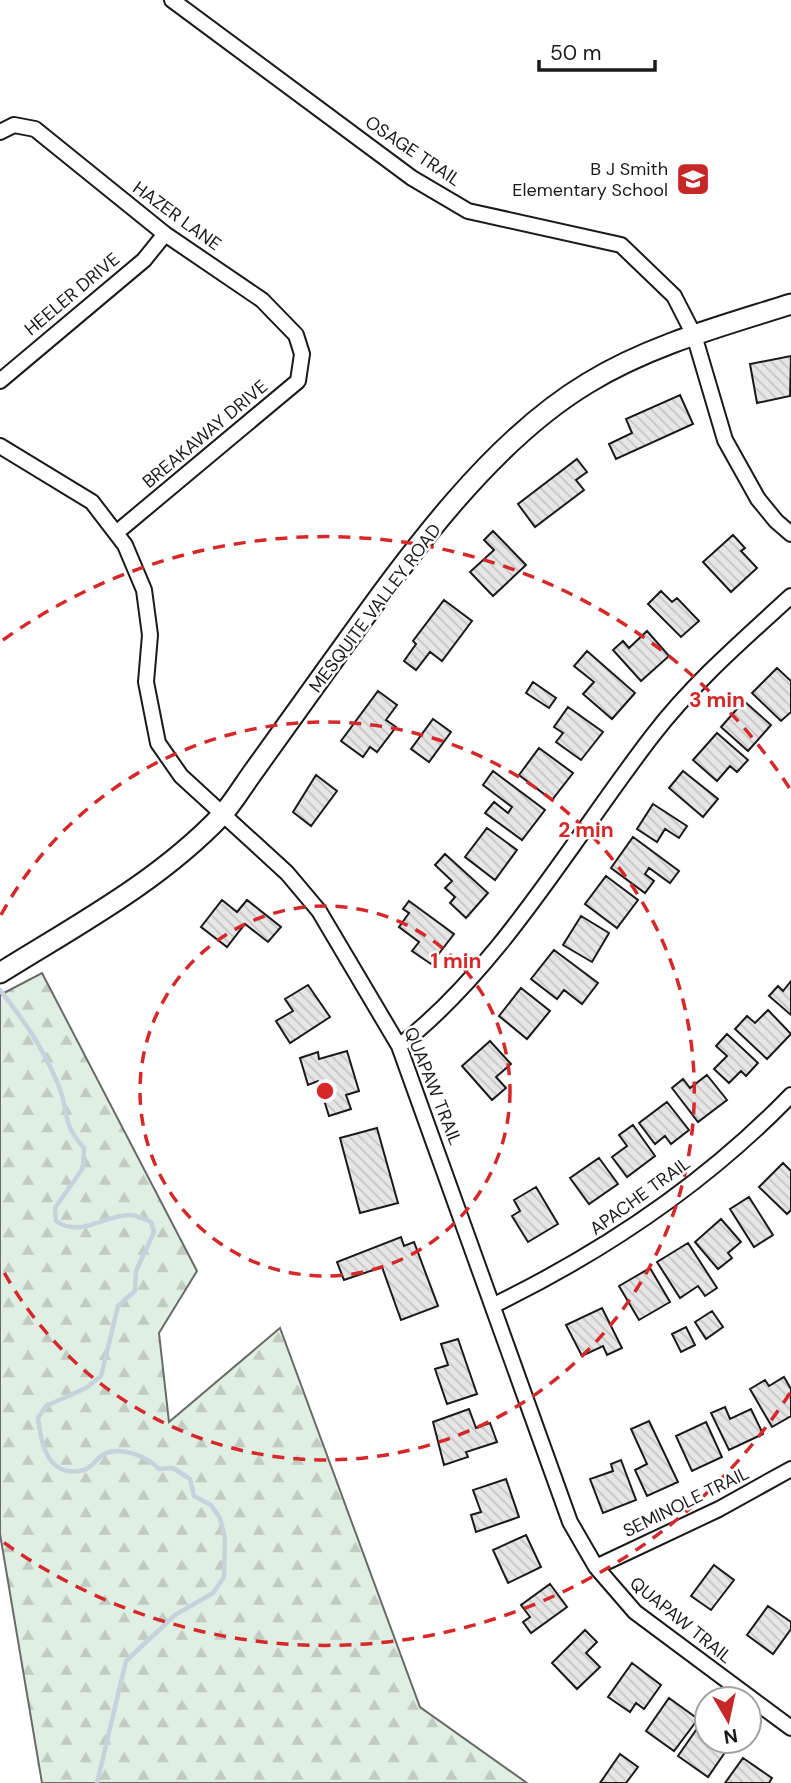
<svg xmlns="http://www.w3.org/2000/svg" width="791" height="1783" viewBox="0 0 791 1783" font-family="'DM Sans',sans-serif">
<defs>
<pattern id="forest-firs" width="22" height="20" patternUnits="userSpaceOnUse" patternTransform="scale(1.75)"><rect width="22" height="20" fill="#e0efe3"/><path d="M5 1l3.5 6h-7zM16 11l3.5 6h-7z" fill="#c0ccc2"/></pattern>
<pattern id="building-back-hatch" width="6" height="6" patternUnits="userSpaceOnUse" patternTransform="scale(1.75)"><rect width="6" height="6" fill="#e6e6e6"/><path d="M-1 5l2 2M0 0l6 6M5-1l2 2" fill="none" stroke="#c5c5c5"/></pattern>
</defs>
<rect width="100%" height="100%" fill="#fff"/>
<path fill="url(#forest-firs)" stroke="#6a6a6a" stroke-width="2" d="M42,973L197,1271L159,1333L169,1422L280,1328L420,1707L527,1783H42L0,1534V995Z"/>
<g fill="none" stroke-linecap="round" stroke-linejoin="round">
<path stroke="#c6d2dc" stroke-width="4.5" d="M0,990C25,1022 42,1046 58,1084C70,1112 60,1121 84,1148L83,1168L55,1208L56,1221C80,1238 104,1215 130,1215C137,1215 144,1219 151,1222L154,1232L136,1271L135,1291L118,1306L101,1376L86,1388L46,1406L38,1418C41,1444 48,1479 84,1470C92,1468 97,1457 104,1454C121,1446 147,1456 159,1469L173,1468L190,1479L194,1496L211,1505L220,1518L225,1539L224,1577L213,1593L175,1615L126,1661L97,1783"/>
</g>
<path fill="url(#building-back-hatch)" stroke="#1a1a1a" stroke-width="2" d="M791,356L790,396L757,403L750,364Z
M680,395L693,424L616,459L609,444L632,433L626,419Z
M577,459L587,472L576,480L584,490L535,527L518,504Z
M493,531L526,565L493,596L470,572L494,550L484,540Z
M733,535L745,548L741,551L757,568L731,592L703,562Z
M661,591L672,602L677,598L699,621L681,637L648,604Z
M444,600L472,621L442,661L430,652L416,670L404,661L416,644L413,641Z
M647,631L669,656L641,681L613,650L623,641L629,648Z
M587,651L635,693L612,719L583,694L594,682L574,666Z
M777,668L791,681V712L781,721L752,693Z
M533,682L556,698L549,708L526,693Z
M378,691L397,705L386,720L396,727L377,752L370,747L363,757L341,741Z
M744,701L771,725L748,751L721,727Z
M568,707L603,732L581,760L556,742L563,733L554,727Z
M433,719L451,732L429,762L411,749Z
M717,733L748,760L737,772L730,766L717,781L693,760Z
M539,748L573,773L552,800L519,775Z
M493,771L545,810L522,840L485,813L494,802L508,813L512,807L483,785Z
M683,771L718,799L703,817L669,788Z
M316,775L337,791L311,826L293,812Z
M653,804L687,826L679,838L665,829L657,842L637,829Z
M487,828L517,850L495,880L465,857Z
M633,837L679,871L670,883L649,868L645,874L654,881L645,893L611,868Z
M445,854L488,893L466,918L450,903L455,897L445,888L452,881L435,865Z
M606,876L638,900L617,928L585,904Z
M222,900L237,912L247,900L281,927L268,942L245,924L227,947L201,927Z
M409,901L454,934L431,964L412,951L419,942L399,927L409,913L403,909Z
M581,916L609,933L592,962L563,945Z
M554,950L598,983L582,1004L564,990L557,999L531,979Z
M791,981V1015L769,996L778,986L783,991Z
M308,985L330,1017L290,1043L276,1021L293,1011L285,999Z
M521,988L550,1011L527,1039L499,1016Z
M768,1010L791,1034L767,1059L735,1029L747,1016L755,1023Z
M727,1034L758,1063L746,1076L741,1071L729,1083L714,1069L727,1056L716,1046Z
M490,1041L511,1064L496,1077L506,1088L492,1100L462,1066Z
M347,1051L359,1091L346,1095L351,1109L329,1116L318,1081L308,1085L300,1058L318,1052L319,1059Z
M707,1075L727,1100L698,1122L672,1088L683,1079L690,1088Z
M667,1102L689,1130L671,1144L665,1136L655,1144L639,1123Z
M633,1125L655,1156L627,1177L612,1157L627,1146L619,1135Z
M377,1128L398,1203L360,1213L340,1138Z
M599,1158L618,1184L589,1204L570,1178Z
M783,1163L791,1171V1210L787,1214L759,1187Z
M536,1187L558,1224L528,1242L512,1216L520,1211L514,1200Z
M749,1197L773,1235L754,1247L730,1209Z
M721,1219L741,1242L728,1253L732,1258L718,1269L695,1242Z
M401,1237L404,1246L414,1242L438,1306L401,1320L382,1267L344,1280L337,1262Z
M688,1243L717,1288L705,1296L698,1286L680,1298L657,1262Z
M650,1268L670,1302L639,1320L619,1286Z
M602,1308L622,1348L607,1355L603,1346L582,1356L566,1325Z
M712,1311L723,1327L706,1339L695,1322Z
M686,1327L695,1345L681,1352L672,1334Z
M458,1339L477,1394L447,1404L435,1369L448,1365L441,1344Z
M784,1377L791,1389V1416L772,1427L750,1389L765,1380L769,1386Z
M725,1407L730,1419L751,1409L763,1434L729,1450L711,1413Z
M469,1409L476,1428L490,1423L497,1442L466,1452L468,1457L444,1465L433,1422Z
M649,1421L678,1482L647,1496L635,1470L647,1464L631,1429Z
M706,1422L722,1457L692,1471L676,1436Z
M621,1460L636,1500L603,1513L590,1479L613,1471L611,1464Z
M506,1479L519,1517L476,1532L471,1515L481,1512L473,1490Z
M526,1535L541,1567L508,1583L493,1550Z
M714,1565L734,1580L711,1610L691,1596Z
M550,1584L567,1607L531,1633L523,1622L530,1617L521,1605Z
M768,1606L791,1622V1629L773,1654L747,1635Z
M585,1630L597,1642L586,1653L600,1667L577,1689L552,1663Z
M632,1663L661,1685L644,1709L636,1703L630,1712L608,1697Z
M669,1698L698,1719L674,1751L646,1731Z
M705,1717L707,1741H718L728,1748L708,1777L678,1756Z
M620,1754L638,1767L626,1783H600Z
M743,1758L772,1778L769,1783H725Z"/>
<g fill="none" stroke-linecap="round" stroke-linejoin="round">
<g stroke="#1a1a1a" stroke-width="18">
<path id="street" d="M172,0L412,178L468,211L621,245L674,296L694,335L725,440L758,499L776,521L791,534
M0,132L14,125L35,129L165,234L262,300L296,335L302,354L298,381L116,533
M0,381L144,260L165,234
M0,446L92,502L125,545L144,590L150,635L146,682L158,743L181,776L287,873L319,911L399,1046L570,1522L596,1567L635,1612L791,1728
M399,1046C501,967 574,837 653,735C693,683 743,640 791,596
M494,1305C605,1251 705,1184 791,1095
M596,1567L719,1509L791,1469"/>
</g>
<g stroke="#1a1a1a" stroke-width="23">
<path id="secondary" d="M0,973C77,925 158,882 221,816C234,802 244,784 256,768C280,735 303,702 327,669C398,571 483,446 588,383C650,345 722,326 791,304"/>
</g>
<use href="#street" stroke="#fff" stroke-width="14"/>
<use href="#secondary" stroke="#fff" stroke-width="19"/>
</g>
<g fill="none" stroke="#d62828" stroke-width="3.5" stroke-dasharray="12 9">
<circle cx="325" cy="1091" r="185"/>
<path d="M1 915A369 369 0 1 1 1 1267"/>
<path d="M790 1393A554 554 0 0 1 3 1542M3 640A554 554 0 0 1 790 789"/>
</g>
<defs>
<g id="school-square" transform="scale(1.75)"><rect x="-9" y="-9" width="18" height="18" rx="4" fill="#c62828" stroke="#fff"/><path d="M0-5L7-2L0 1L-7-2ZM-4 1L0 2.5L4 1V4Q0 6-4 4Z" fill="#fff"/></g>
</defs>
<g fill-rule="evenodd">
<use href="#school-square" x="693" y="179"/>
</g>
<g text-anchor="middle" stroke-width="5" stroke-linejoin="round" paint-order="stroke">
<g font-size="18" fill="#1a1a1a" stroke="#fff">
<text transform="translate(413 151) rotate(34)" y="6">OSAGE TRAIL</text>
<text transform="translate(177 216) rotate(36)" y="6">HAZER LANE</text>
<text transform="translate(72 294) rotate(-40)" y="6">HEELER DRIVE</text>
<text transform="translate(205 434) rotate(-40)" y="6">BREAKAWAY DRIVE</text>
<text transform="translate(375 608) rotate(-53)" y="6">MESQUITE VALLEY ROAD</text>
<text transform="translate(433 1086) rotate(68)" y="6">QUAPAW TRAIL</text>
<text transform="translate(640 1196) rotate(-36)" y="6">APACHE TRAIL</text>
<text transform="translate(686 1502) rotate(-26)" y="6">SEMINOLE TRAIL</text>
<text transform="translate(681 1620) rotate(39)" y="6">QUAPAW TRAIL</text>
</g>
<g font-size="18" fill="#1a1a1a" stroke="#fff" text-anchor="end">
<text x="668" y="175">B J Smith<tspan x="668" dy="21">Elementary School</tspan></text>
</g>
</g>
<circle cx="325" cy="1091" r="10" fill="#d62828" stroke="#fff" stroke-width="3.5"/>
<g font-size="21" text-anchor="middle" font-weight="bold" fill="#d62828" stroke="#fff" stroke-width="5" stroke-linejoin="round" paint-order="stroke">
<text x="717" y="707">3 min</text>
<text x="586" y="837">2 min</text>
<text x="456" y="968">1 min</text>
</g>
<g transform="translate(728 1720) rotate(171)"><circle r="33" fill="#ffffff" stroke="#a3a3a3" stroke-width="2"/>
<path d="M0-5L12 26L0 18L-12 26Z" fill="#c62828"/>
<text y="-10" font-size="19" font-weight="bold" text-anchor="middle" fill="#1a1a1a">N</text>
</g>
<path d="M539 60v10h116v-10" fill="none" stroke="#1a1a1a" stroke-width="3.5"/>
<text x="550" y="60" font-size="21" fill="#1a1a1a" stroke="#ffffff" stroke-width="5" paint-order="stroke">50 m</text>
</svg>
